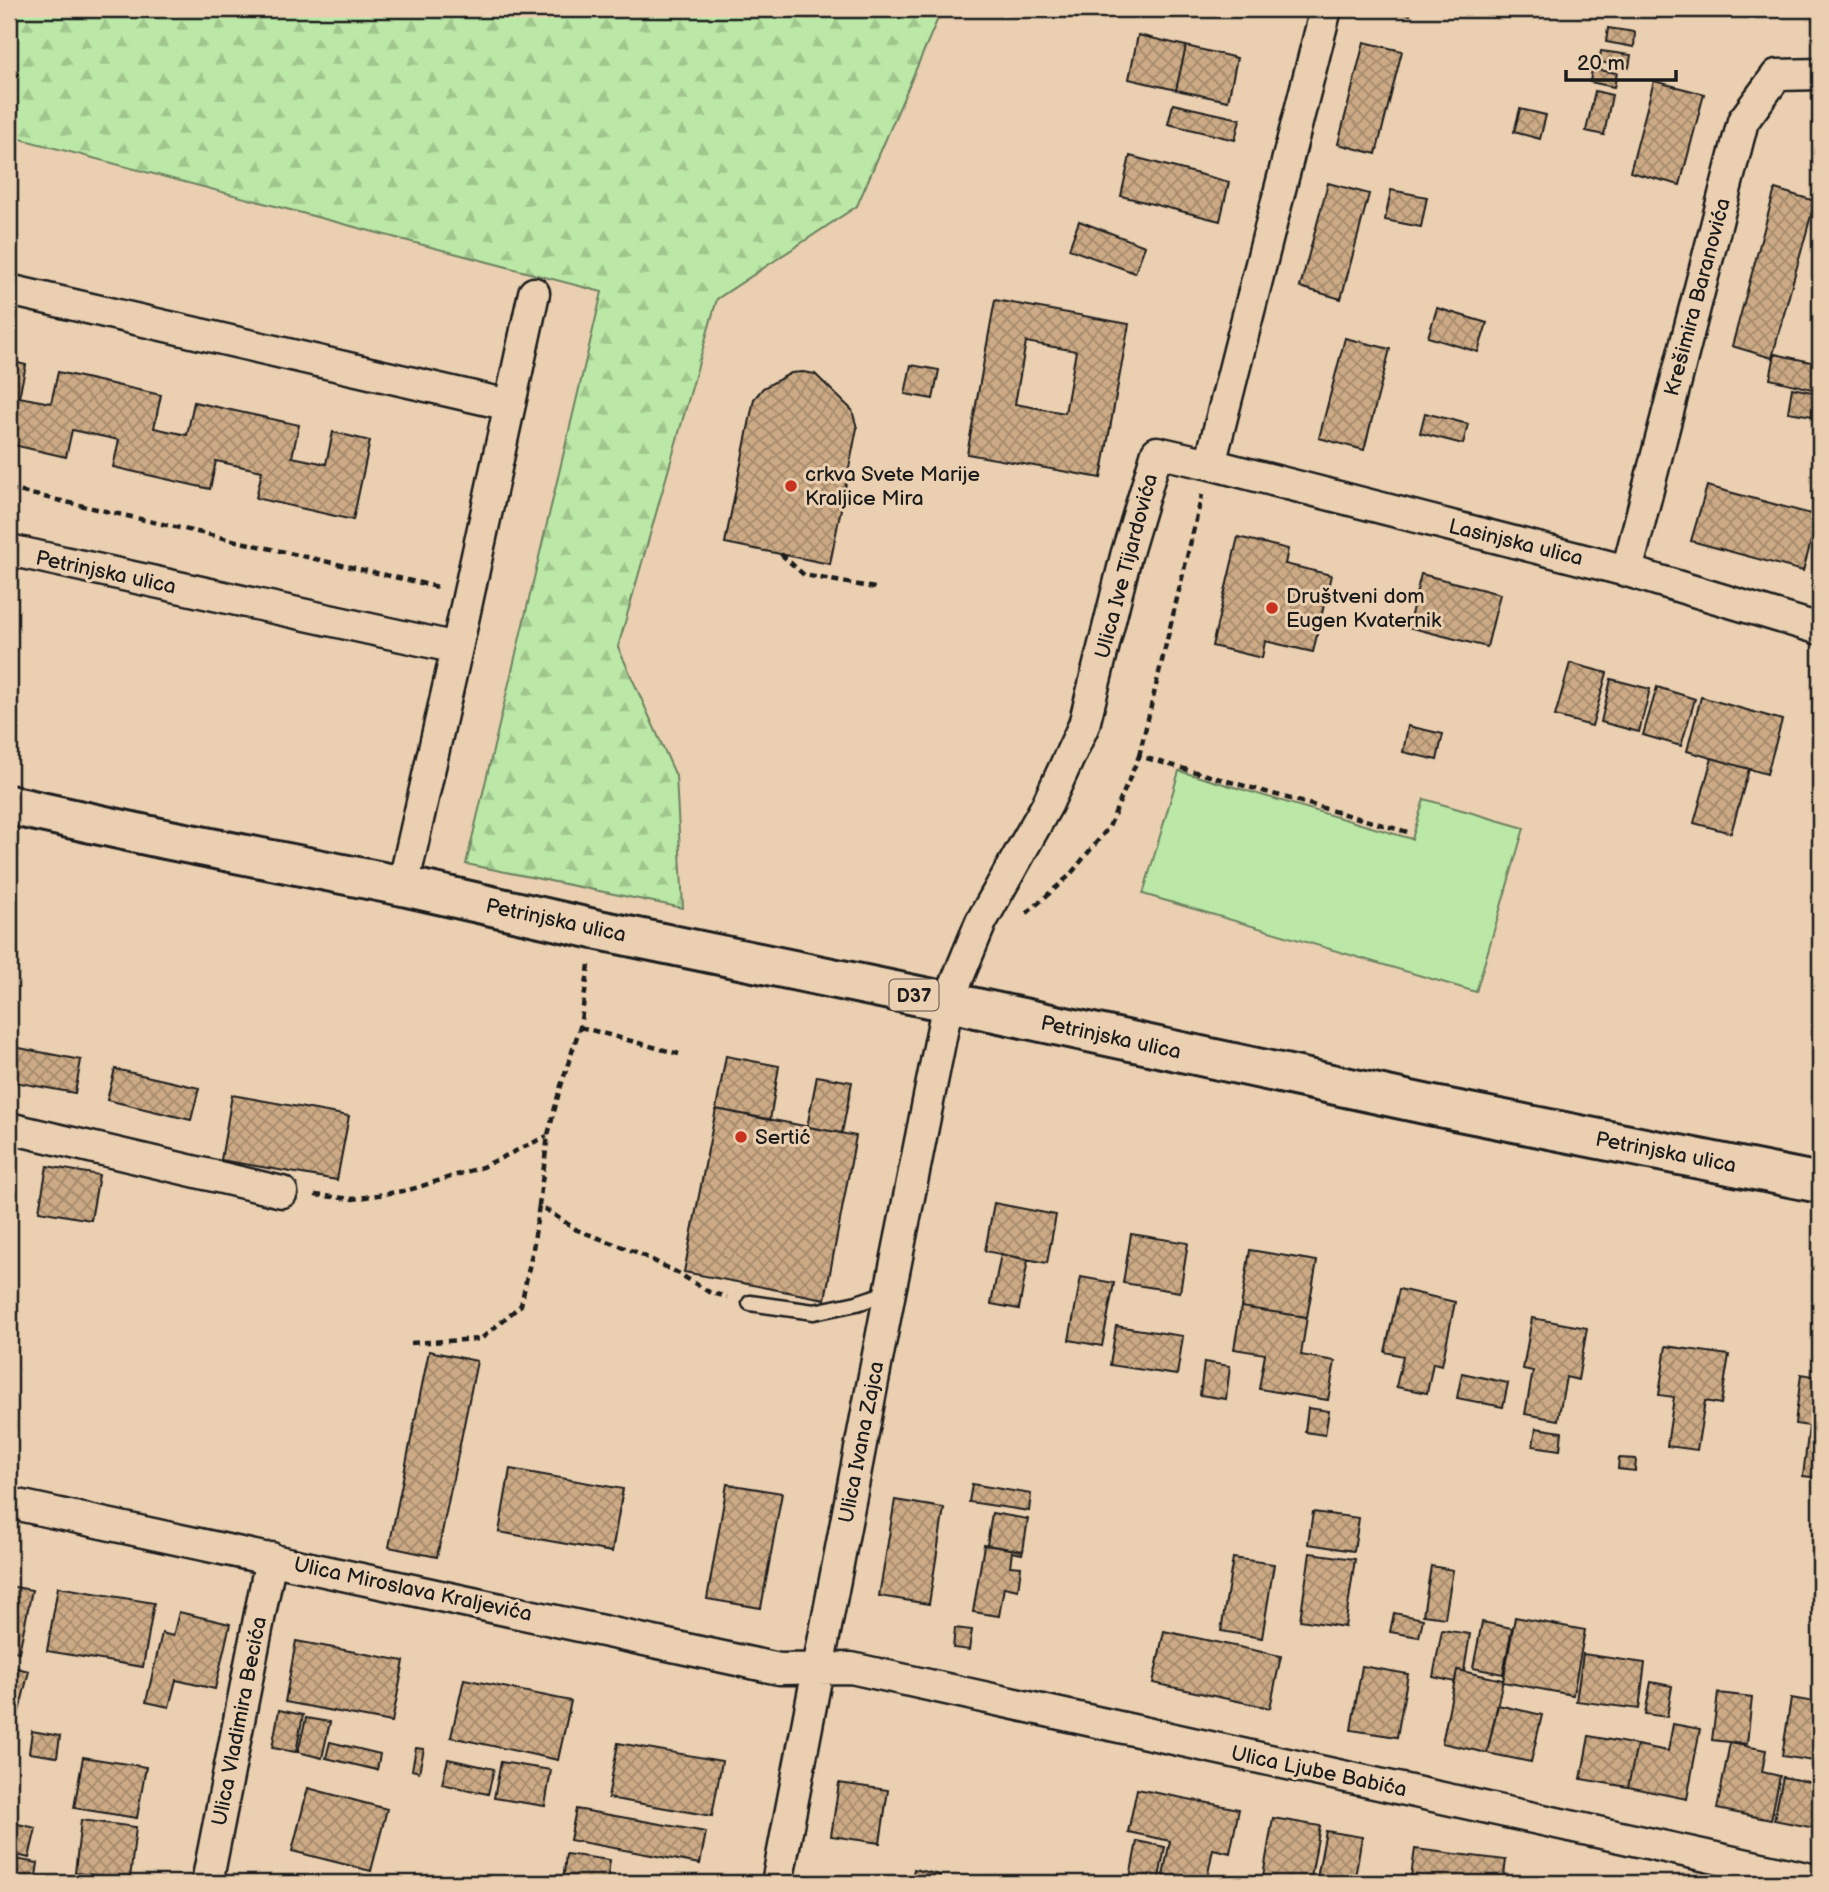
<svg xmlns="http://www.w3.org/2000/svg" width="1829" height="1892" viewBox="0 0 1829 1892" font-family="'Balsamiq Sans',sans-serif">
<defs>
<pattern id="forest-firs" width="22" height="20" patternUnits="userSpaceOnUse" patternTransform="scale(1.75)"><rect width="22" height="20" fill="#bbe8a6"/><path d="M5 1l3.5 6h-7zM16 11l3.5 6h-7z" fill="#a0c68e"/></pattern>
<pattern id="building-cross-hatch" width="8" height="8" patternUnits="userSpaceOnUse" patternTransform="scale(1.75)"><rect width="8" height="8" fill="#ccaa85"/><path d="M0 0l8 8M0 8l8-8" fill="none" stroke="#a58a6c"/></pattern>
</defs>
<rect width="100%" height="100%" fill="#ead0b1"/>
<filter id="ink" filterUnits="userSpaceOnUse"><feTurbulence type="fractalNoise" baseFrequency=".0143" numOctaves="2"/><feDisplacementMap in="SourceGraphic" scale="14" xChannelSelector="R" yChannelSelector="G"/><feConvolveMatrix kernelMatrix="1 2 1 2 8 2 1 2 1" color-interpolation-filters="sRGB"/></filter>
<g filter="url(#ink)">
<path fill="#bbe8a6" stroke="#6c8261" stroke-width="2" d="M1179,771L1412,839L1424,799L1524,828L1476,992L1143,894Z"/>
<path fill="url(#forest-firs)" stroke="#6c8261" stroke-width="2" d="M9,9H942L857,206L717,299L618,647L676,776L683,908L466,864L602,292L9,136Z"/>
<path fill="url(#building-cross-hatch)" stroke="#1c1c1c" stroke-width="2" fill-rule="evenodd" d="M1380,9H1411L1410,15Z
M1608,28L1635,32L1634,47L1606,42Z
M1138,35L1186,46L1176,90L1129,79Z
M1364,42L1402,51L1376,154L1338,144Z
M1186,46L1237,58L1228,101L1176,90Z
M1601,51L1631,55L1629,67L1599,62Z
M1592,69L1617,73L1614,87L1590,82Z
M1654,81L1704,94L1680,185L1630,172Z
M1595,91L1612,95L1604,135L1586,131Z
M1173,104L1240,119L1235,140L1168,124Z
M1520,109L1546,115L1540,139L1514,132Z
M1130,156L1229,182L1220,221L1121,196Z
M1328,183L1369,194L1341,299L1300,287Z
M1775,189L1815,201L1772,358L1732,346Z
M1391,190L1427,197L1421,227L1385,220Z
M1079,221L1145,246L1135,273L1069,249Z
M995,300L1129,324L1101,478L967,454ZM1026,342L1076,351L1065,413L1015,404Z
M1437,308L1487,323L1478,352L1428,337Z
M1345,338L1390,349L1364,450L1319,438Z
M1775,354L1820,364V391L1770,379Z
M9,361L26,365L19,397L51,403L58,372L161,395L154,428L187,435L194,402L299,425L292,457L326,464L333,432L370,441L353,520L256,498L262,471L216,461L210,489L113,467L119,440L72,430L66,457L9,444Z
M911,365L939,370L933,399L905,394Z
M803,372L815,374L852,410L857,428L830,564L725,543L754,399L763,388L791,373Z
M1792,388L1817,393L1813,416L1788,412Z
M1425,413L1468,424L1463,444L1420,433Z
M1707,486L1818,516L1803,571L1691,541Z
M1238,537L1288,549L1285,564L1331,575L1313,652L1265,641L1262,658L1212,646Z
M1421,574L1500,594L1487,647L1408,627Z
M1570,663L1607,673L1592,726L1555,716Z
M1611,679L1650,689L1639,732L1601,722Z
M1657,687L1695,699L1681,746L1643,735Z
M1701,697L1782,720L1767,774L1687,751Z
M1408,726L1443,734L1437,760L1403,752Z
M1712,758L1749,769L1731,833L1694,823Z
M9,1046L81,1060L75,1093L9,1081Z
M726,1056L779,1066L770,1120L716,1109Z
M115,1069L199,1088L191,1120L107,1100Z
M817,1076L852,1082L842,1133L807,1127Z
M232,1095L349,1116L337,1180L221,1160Z
M716,1109L856,1136L825,1299L684,1272Z
M47,1166L99,1175L91,1220L39,1211Z
M994,1203L1056,1215L1047,1263L985,1251Z
M1131,1234L1188,1243L1180,1292L1123,1283Z
M1250,1250L1317,1261L1307,1317L1241,1307Z
M1001,1254L1028,1260L1019,1309L991,1304Z
M1081,1277L1114,1283L1102,1346L1069,1340Z
M1399,1289L1455,1302L1442,1365L1433,1363L1427,1393L1396,1387L1403,1356L1385,1352Z
M1241,1307L1307,1317L1301,1355L1335,1361L1328,1400L1259,1389L1265,1354L1234,1349Z
M1532,1318L1587,1328L1578,1380L1566,1377L1558,1420L1525,1414L1533,1371L1523,1369Z
M1116,1326L1183,1336L1177,1375L1110,1365Z
M1666,1346L1729,1355L1721,1404L1705,1401L1697,1450L1667,1446L1674,1397L1659,1395Z
M429,1351L477,1361L437,1557L389,1547Z
M1204,1362L1230,1366L1226,1399L1200,1395Z
M1462,1373L1508,1383L1503,1407L1457,1398Z
M1801,1374L1820,1377V1478L1803,1476L1809,1426L1795,1424Z
M1308,1408L1329,1411L1325,1435L1305,1432Z
M1536,1428L1562,1432L1560,1450L1533,1446Z
M1619,1458L1636,1459L1635,1471L1618,1469Z
M510,1469L623,1489L612,1552L499,1532Z
M727,1484L782,1493L761,1608L707,1599Z
M972,1484L1031,1494L1029,1511L969,1502Z
M895,1500L944,1508L929,1604L879,1596Z
M1313,1512L1359,1518L1354,1551L1308,1544Z
M992,1513L1028,1519L1023,1551L987,1545Z
M984,1545L1023,1551L1022,1554L1012,1552L1010,1566L1021,1567L1018,1590L1004,1587L999,1616L973,1612Z
M1310,1553L1355,1559L1345,1627L1300,1620Z
M1233,1558L1274,1564L1262,1638L1221,1631Z
M1431,1566L1453,1570L1445,1618L1423,1615Z
M9,1586L32,1590L19,1652L9,1650Z
M58,1587L154,1603L143,1667L47,1651Z
M179,1612L230,1624L215,1689L176,1680L169,1707L146,1702L162,1633L173,1636Z
M1394,1613L1423,1619L1419,1637L1390,1632Z
M1515,1617L1585,1630L1573,1695L1503,1682Z
M1482,1622L1512,1628L1503,1674L1473,1668Z
M955,1628L972,1630L969,1650L953,1648Z
M1442,1630L1470,1634L1464,1671L1457,1670L1455,1682L1433,1677Z
M1164,1631L1281,1656L1270,1708L1153,1683Z
M296,1641L404,1661L392,1722L285,1702Z
M1583,1654L1645,1663L1639,1709L1576,1701Z
M9,1666L29,1671L18,1716L9,1714Z
M1362,1666L1408,1674L1397,1737L1351,1730Z
M1457,1670L1503,1680L1487,1753L1442,1743Z
M464,1679L571,1701L558,1760L451,1737Z
M1651,1682L1672,1686L1667,1717L1645,1714Z
M1718,1693L1752,1697L1747,1744L1712,1740Z
M1791,1698L1820,1703V1762L1782,1756Z
M1498,1705L1542,1715L1531,1762L1487,1753Z
M279,1710L303,1715L296,1752L272,1748Z
M306,1718L330,1722L322,1758L298,1752Z
M1673,1724L1700,1729L1687,1799L1628,1787L1637,1745L1668,1751Z
M32,1731L60,1736L57,1757L29,1753Z
M1589,1736L1637,1745L1628,1787L1581,1779Z
M330,1742L380,1754L377,1770L326,1758Z
M618,1743L722,1761L712,1816L608,1798Z
M1730,1743L1766,1750L1762,1772L1780,1776L1771,1820L1717,1809Z
M416,1748L424,1749L419,1772L412,1770Z
M83,1757L146,1767L137,1818L74,1808Z
M448,1759L494,1769L488,1794L442,1784Z
M501,1762L551,1770L545,1806L494,1798Z
M1783,1777L1820,1784V1829L1774,1820Z
M839,1783L888,1790L880,1843L831,1836Z
M308,1788L387,1809L371,1871L292,1851Z
M1137,1789L1239,1809L1230,1853L1213,1849L1206,1883L1163,1876L1170,1841L1128,1832Z
M576,1809L706,1832L700,1864L570,1840Z
M1273,1818L1320,1826L1310,1883L1262,1882Z
M81,1820L136,1827L130,1879L75,1873Z
M9,1822L36,1828L29,1858L9,1853Z
M1326,1831L1362,1837L1354,1883H1316Z
M1137,1841L1165,1847L1158,1883H1129Z
M1415,1849L1506,1860L1503,1883H1410Z
M566,1854L610,1860L607,1883H563Z
M9,1858L38,1863L35,1883H9Z
M914,1869L940,1875L939,1883H911Z
M1237,1877L1262,1881V1883H1236Z
M1559,1877L1587,1883H1558Z"/>
<g fill="none" stroke-linecap="round" stroke-linejoin="round">
<g stroke="#1c1c1c" stroke-width="19">
<path id="lane" d="M750,1303L814,1312L857,1303L890,1292"/>
</g>
<g stroke="#1c1c1c" stroke-width="35">
<path id="street" d="M9,290L509,405
M1210,464L1627,571L1820,629
M9,550L457,648L403,886
M1627,571L1743,121L1777,75L1820,74
M457,648L534,293
M9,1128L282,1192
M9,1503L779,1669L851,1668L1820,1881
M207,1883L271,1558
M777,1883L890,1292L948,1002L981,922L1047,805L1084,725L1126,556L1157,452L1210,464L1326,9"/>
</g>
<g stroke="#1c1c1c" stroke-width="44">
<path id="primary" d="M9,805L160,838L403,886L594,929L948,1002L1434,1106L1820,1183"/>
</g>
<path stroke="#1c1c1c" stroke-width="4.5" stroke-dasharray="7 5" stroke-linecap="butt" d="M9,489L438,587
M781,554L804,575L875,588
M1139,756L1202,495
M1027,913L1069,876L1109,827L1139,756L1411,833
M589,965L580,1027L559,1092L548,1135L539,1205L577,1230L636,1252L678,1273L709,1292L727,1297
M580,1027L679,1054
M315,1195L353,1199L409,1190L482,1167L547,1136
M411,1343L481,1339L521,1305L533,1249L539,1205"/>
<use href="#lane" stroke="#ead0b1" stroke-width="14"/>
<use href="#street" stroke="#ead0b1" stroke-width="30"/>
<use href="#primary" stroke="#ead0b1" stroke-width="38"/>
</g>
</g>
<g fill="#c8321e" stroke="#ead0b1" stroke-width="2.5">
<circle cx="791" cy="486" r="7"/>
<circle cx="1272" cy="608" r="7"/>
<circle cx="741" cy="1137" r="7"/>
</g>
<g text-anchor="middle" stroke-width="6" stroke-linejoin="round" paint-order="stroke">
<rect fill="#ead0b1" stroke="#5a5249" stroke-width="2" x="889.5" y="979.5" width="49" height="31" rx="5"/>
<g font-size="19" font-weight="bold" fill="#1c1c1c">
<text x="914" y="1002">D37</text>
</g>
<g font-size="21" fill="#1c1c1c" stroke="#ead0b1">
<text transform="translate(1697 297) rotate(-75)" y="7">Krešimira Baranovića</text>
<text transform="translate(1516 542) rotate(14)" y="7">Lasinjska ulica</text>
<text transform="translate(1126 566) rotate(-75)" y="7">Ulica Ive Tijardovića</text>
<text transform="translate(106 572) rotate(12)" y="7">Petrinjska ulica</text>
<text transform="translate(556 920) rotate(12)" y="7">Petrinjska ulica</text>
<text transform="translate(1111 1037) rotate(12)" y="7">Petrinjska ulica</text>
<text transform="translate(1666 1152) rotate(11)" y="7">Petrinjska ulica</text>
<text transform="translate(861 1442) rotate(-79)" y="7">Ulica Ivana Zajca</text>
<text transform="translate(413 1589) rotate(12)" y="7">Ulica Miroslava Kraljevića</text>
<text transform="translate(239 1721) rotate(-79)" y="7">Ulica Vladimira Becića</text>
<text transform="translate(1319 1771) rotate(12)" y="7">Ulica Ljube Babića</text>
</g>
<g font-size="21" fill="#1c1c1c" stroke="#ead0b1" text-anchor="start">
<text x="805" y="481">crkva Svete Marije<tspan x="805" dy="24">Kraljice Mira</tspan></text>
<text x="1286" y="603">Društveni dom<tspan x="1286" dy="24">Eugen Kvaternik</tspan></text>
<text x="755" y="1144">Sertić</text>
</g>
</g>
<rect width="1829" height="1892" fill="none" stroke="#ead0b1" stroke-width="35"/>
<rect x="18" y="18" width="1794" height="1857" fill="none" stroke="#1c1c1c" stroke-width="2.5" filter="url(#ink)"/>
<path d="M1566 70v10h110v-10" fill="none" stroke="#1c1c1c" stroke-width="3.5"/>
<text x="1577" y="70" font-size="21" fill="#1c1c1c" stroke="#ead0b1" stroke-width="5" paint-order="stroke">20 m</text>
</svg>
